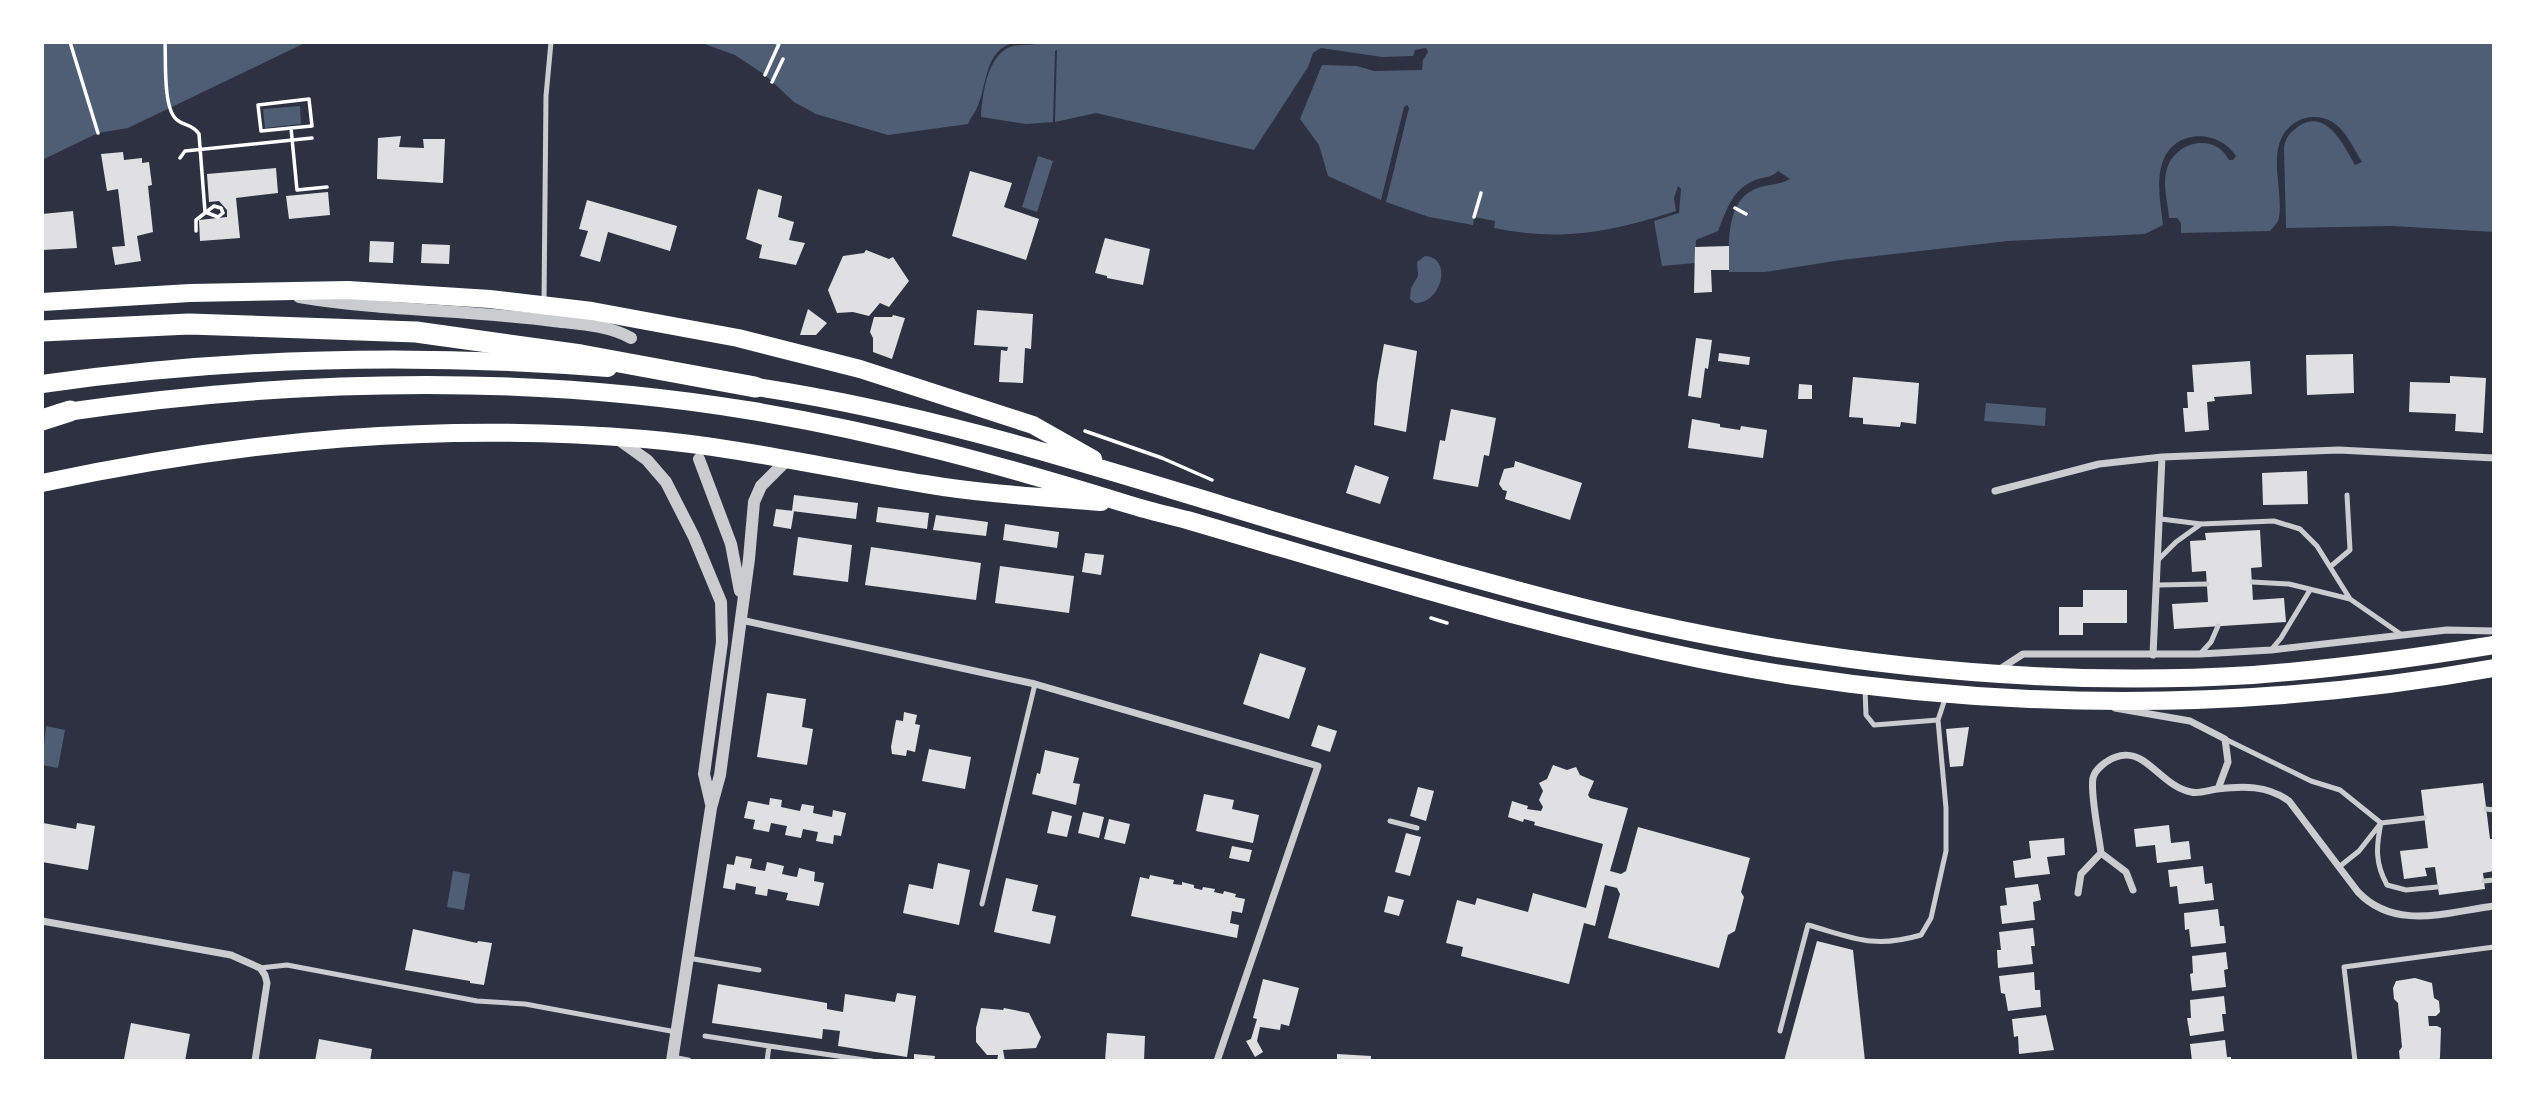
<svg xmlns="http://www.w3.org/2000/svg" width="2536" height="1103" viewBox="0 0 2536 1103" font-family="Ubuntu,sans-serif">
<rect width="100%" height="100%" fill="#2d3142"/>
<path fill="#4f5d75" d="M42,42H307L128,128L98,133L42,160Z
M699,42H1016C983,49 988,86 976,110C974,114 970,118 968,124L888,135L816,114L794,102L765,75L735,55Z
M1043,42H2494V232L2392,226L2286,228L2284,148C2285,138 2290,132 2299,126C2327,108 2344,146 2355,165L2362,162C2350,142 2340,116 2313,117C2305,117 2299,120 2293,124C2264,146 2284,188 2279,218C2278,223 2273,227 2270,231L2181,233V223L2177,218H2169C2168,204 2162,183 2167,169C2175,141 2215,132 2229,160H2233L2236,156C2218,128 2172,129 2162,164C2156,184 2161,205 2163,225L2145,234L2008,241L1841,260L1765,272H1729C1729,246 1725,204 1753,190C1765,184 1778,186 1790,179L1778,171C1772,177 1766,177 1758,179C1733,187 1727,209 1718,231L1696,240L1695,263L1662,266L1654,221L1679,213L1681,189L1678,186L1674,198L1676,211C1611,232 1562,242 1494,228L1495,221L1474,217L1473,225L1429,217L1386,202L1409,108L1407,105L1404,107L1381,200L1328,176L1319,145L1300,119L1322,65L1357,66L1374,71L1422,70L1423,60L1428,52L1426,48L1415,50L1413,56L1382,57L1321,48L1313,53L1308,67L1254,150L1096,113L1055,122L1057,50L1055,51L1053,122L1026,124L981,117C982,96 987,56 1010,47C1021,43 1032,47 1043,42Z
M300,106L301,124L265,128L263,109Z
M1038,156L1053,161L1037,212L1022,207Z
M1425,256C1453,257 1442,304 1415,303L1410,299L1411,288L1418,276L1417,262Z
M1986,403L2046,408L2045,426L1984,421Z
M46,726L65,730L58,768L42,765Z
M453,871L470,874L464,910L447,907Z"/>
<path fill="#e0e0e3" d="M401,136L399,147L424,148L423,139H445L443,183L377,179L378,138Z
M123,152L124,160L142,158V163L149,162L152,185L148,186L153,232L137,236L141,261L115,265L112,247L125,246L118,189L107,191L101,154Z
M276,168L278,193L236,198L240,238L200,241L199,220L227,217V210L219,201L209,202L207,174Z
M970,171L1012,183L1004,207L1039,219L1026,260L952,236Z
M758,189L782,196L778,217L794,222L789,240L805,243L796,265L759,258L762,245L746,239Z
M328,192L330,215L289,219L286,196Z
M587,200L677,226L670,251L608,232L600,262L580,256L588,231L579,229Z
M73,211L77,248L42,250V214Z
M1105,238L1150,249L1143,285L1107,278V276L1095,273Z
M370,241L394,242L393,263L369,262Z
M422,244L450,245L449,264L421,263Z
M1729,246V270H1711L1712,292L1694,293L1695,247Z
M866,250L889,259L893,257L909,281L889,307L880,303L869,316L853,312L837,313L828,290L843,256L864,253Z
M808,309L827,323L816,335H800Z
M977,310L1033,314L1031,349L1025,348L1023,383L999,382L1001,350L1007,351L1008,347L974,345Z
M893,315L905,318L892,359L873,352V338L870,332L874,317H892Z
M1696,338L1712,340L1708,369L1705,368L1701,398L1688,396Z
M1384,344L1417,351L1406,432L1374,425L1377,383Z
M1719,353L1750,357L1749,365L1718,361Z
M2353,354L2354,393L2307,395L2306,355Z
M2250,361L2252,394L2214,397L2215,401L2207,402L2209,430L2185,432L2183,408H2188L2187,392H2194L2192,365Z
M2450,376L2486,378L2483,433L2455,431L2456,414L2409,412L2410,382L2450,383Z
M1853,377L1919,383L1916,424L1901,422L1900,427L1863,424V418L1849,417Z
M1799,384L1812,385V399H1798Z
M1451,409L1496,418L1489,456L1484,455L1478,487L1433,479L1440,440L1445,441Z
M1692,419L1720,424V427L1740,430L1741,426L1767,430L1763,458L1688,448Z
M1515,461L1582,483L1570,520L1505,499L1507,491L1503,490L1499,484L1504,469L1514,467Z
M1355,465L1389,477L1380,504L1346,493Z
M2307,471L2308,504L2263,505L2262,473Z
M794,495L858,503L856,519L792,511Z
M878,507L929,513L927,529L876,522Z
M776,509L794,511L791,529L773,526Z
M936,515L988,522L986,536L933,530Z
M1005,524L1059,532L1057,548L1003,540Z
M2260,530L2262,567L2251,568L2253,600L2284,598L2286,622L2174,629L2172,604L2208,602L2206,571L2192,572L2190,541L2206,540L2205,533Z
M798,537L852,545L848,582L793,575Z
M871,547L981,563L976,600L865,585Z
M1085,553L1104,555L1101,575L1082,572Z
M1000,566L1074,576L1069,613L995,603Z
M2083,590H2127V623H2083V635H2059V607H2083Z
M1260,653L1306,668L1289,719L1243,704Z
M767,693L806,699L802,727L813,729L807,765L757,757Z
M904,712L917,715L915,724L920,725L915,752L907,750L906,756L892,754L891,747L896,720L903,721Z
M1318,725L1337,731L1330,752L1311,746Z
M1969,727L1963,766L1950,767L1946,729Z
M929,749L971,757L965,789L922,781Z
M1045,750L1079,758L1073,783L1080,784L1076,805L1032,794L1037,773L1040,774Z
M1553,765L1567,770L1576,767L1580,775L1594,781L1588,795L1590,798L1628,808L1610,871L1621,874L1626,871L1638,827L1750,858L1741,892L1744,897L1735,931L1728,935L1719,968L1608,938L1620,894L1617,888L1605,885L1595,926L1584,923L1569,984L1461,956L1463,947L1446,943L1457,900L1475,905L1477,898L1528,912L1533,893L1586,908L1603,844L1534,825L1535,822L1524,819L1523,822L1508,817L1512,801L1528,806L1527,809L1541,811L1543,807L1539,800L1543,791L1539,783L1547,779Z
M2483,783L2490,839H2494V871L2483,873L2485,889L2439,895L2435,867L2425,868L2427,876L2404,879L2400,851L2428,848L2421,790Z
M1418,787L1434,791L1426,821L1410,816Z
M1204,794L1234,800L1232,809L1259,815L1253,843L1196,831Z
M770,798L782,800L781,807L800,811L802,804L814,806L813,813L832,817L833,810L846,813L841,836L834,835L833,844L816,841L818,832L803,829L801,838L785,835L787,826L771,823L769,832L753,829L755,820L744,818L748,801L769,805Z
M1052,811L1072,816L1067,837L1047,833Z
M1083,812L1104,817L1099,838L1078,833Z
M1109,819L1130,824L1125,844L1104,839Z
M43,823L76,829L77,823L95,826L88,870L42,862Z
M2169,825L2171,843L2189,841L2191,859L2157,863L2155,845L2136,847L2134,829Z
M1406,833L1421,837L1410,876L1395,872Z
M2064,838L2065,855L2047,857L2050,874L2015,878L2013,861L2031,858L2029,841Z
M1232,846L1252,850L1249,862L1229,858Z
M736,856L752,859L750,868L759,870L765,871L767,862L784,866L782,874L791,876L797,877L799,868L815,872L814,881L824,883L819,906L786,900L788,893L768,889L767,896L755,894L756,887L736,883L735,890L723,888L727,864L734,865Z
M938,863L970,870L959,925L903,913L909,884L933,889Z
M2203,866L2205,884L2212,883L2214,900L2179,904L2177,886L2170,887L2168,870Z
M1150,875L1174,880L1173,884L1182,885V882L1194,885V888L1202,890L1203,887L1215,889L1214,892L1223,894L1224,891L1236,894L1235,897L1245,899L1242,913L1232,911L1230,923L1239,925L1237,938L1131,916L1140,877L1149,879Z
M1006,878L1038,885L1032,911L1056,916L1050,944L994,932Z
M2038,884L2041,900L2033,902L2035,920L2002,924L2000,906L2007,905L2005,888Z
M1388,896L1404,900L1399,916L1384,912Z
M2218,909L2220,926H2224L2226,943L2191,947L2189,929L2185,930L2184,913Z
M2033,928L2035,946H2031L2033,964L1998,968L1997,950H2001L1999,932Z
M413,929L477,943L478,941L492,943L484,985L470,983V981L405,970Z
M1817,941L1853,950L1865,1061H1784Z
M2226,952L2228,969L2224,970L2226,987L2192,991L2190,974L2193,973L2192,956Z
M2034,972L2035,990H2040L2041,1007L2008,1011L2005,994L2001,993L1999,976Z
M2415,978L2432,983L2434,998L2439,1001L2440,1012L2436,1016H2428L2429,1026H2437L2441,1028L2440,1058L2438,1061H2400L2399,1051L2402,1047L2398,1003L2394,999L2393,988L2396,981Z
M1263,979L1299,988L1289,1026L1281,1024L1280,1030L1260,1027L1257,1041L1263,1052L1255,1057L1246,1041L1251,1039L1257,1019L1253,1018Z
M718,984L827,1003V1009L843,1012L845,994L895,1002L897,993L916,996L907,1057L838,1046L840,1031L823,1029L822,1039L712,1023Z
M2224,996L2226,1014H2222L2224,1031L2190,1036L2187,1018H2191L2190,1000Z
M981,1008L1003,1010L1004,1008L1029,1013L1041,1037L1036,1048L1003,1050L1005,1061H997L998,1055H987L976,1042V1028Z
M2046,1015L2054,1050L2019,1054L2018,1036L2014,1037L2012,1019Z
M131,1023L190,1034L185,1061L124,1059Z
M1107,1033L1145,1036L1144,1061H1105Z
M319,1039L372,1049L370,1061H315Z
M2225,1040L2227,1057H2231V1061H2192L2190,1044Z
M914,1054L935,1056L934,1061H914Z
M1337,1054L1371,1056V1061H1337Z"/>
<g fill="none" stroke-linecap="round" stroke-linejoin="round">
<path stroke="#fff" stroke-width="3.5" d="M70,42L98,133
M165,42C166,60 163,107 176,119C183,126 193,124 199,134L205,212L218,217L223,213L221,208L214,206L196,220V231
M765,75L779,44L775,42
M772,82L783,59
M291,128L261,131L258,105L309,99L312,126L291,128L297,190L327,187
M180,158L185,151L312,138
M1735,208L1746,214
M1474,217L1481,193
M1085,431L1162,458L1212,480
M1431,618L1447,623"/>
<path stroke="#caccd0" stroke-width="5" d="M544,302L546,96L551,42
M2161,519L2201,524L2274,521L2300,529L2317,546L2350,599
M2159,559L2176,542L2201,524
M2330,567L2350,550L2347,495
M2252,582L2289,584L2350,599L2402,635
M2158,585L2207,584
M2271,650L2281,638L2310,590
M2200,654L2211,642L2218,626
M1865,688L1866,715L1874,725L1938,720
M2225,739L2311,781L2340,790L2381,823
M2486,809L2494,810
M1390,821L1417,828
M2381,823C2376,847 2375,863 2387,885L2406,890L2437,887
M2339,867L2359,851L2381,823L2424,818
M2484,881L2494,880
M982,904L1035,684
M688,958L759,970
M260,968L287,965L477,1001L525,1004L676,1032
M1780,1031L1808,925C1854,938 1873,949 1921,935L1931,918L1946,851V808L1938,720L1946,696
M705,1036L769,1046
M767,1061L769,1046L872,1061
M2355,1061L2344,967L2494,947"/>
<path stroke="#caccd0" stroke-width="7" d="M1995,491L2099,464L2162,457
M741,620L1035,684L1318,766L1217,1061
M2153,655L2162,457L2339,450L2494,458
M2000,669L2023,654H2200L2271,650L2447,630L2494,631
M2115,708L2190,721L2225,739L2228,762L2218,789
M2133,890L2126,872L2101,853C2099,835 2090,794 2093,778C2095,769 2107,760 2116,757C2124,754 2134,755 2142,760C2158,770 2171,788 2191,792C2199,794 2209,790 2217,789C2243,786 2267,785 2289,801L2358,892C2395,931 2447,912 2494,906
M2078,893L2081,874L2101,853
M42,921L231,955L260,968L265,975L267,983L255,1061
M672,1058L688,1061"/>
<path stroke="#caccd0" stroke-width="12" d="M299,297C383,311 468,310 553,321C579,324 608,325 631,338
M615,437L647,460L666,482L694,537L721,602L722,642L704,774L711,804
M699,459L731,544L740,591
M672,1061L711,808L720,775L749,559L754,502L761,486L787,460"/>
<path stroke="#fff" stroke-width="18" d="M42,302L190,293L348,290L490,299L592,311L738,338L860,369L1033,425L1093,459
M42,384C230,357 418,353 608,368
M743,385C906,408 1065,457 1222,505C1320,535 1417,563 1516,590C1755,656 2005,690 2253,675C2334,669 2414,658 2494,645
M59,413C289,379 524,373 753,411C880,432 1004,466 1127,504C1146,510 1167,515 1187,520C1290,550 1393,582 1497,610C1593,636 1690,660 1788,675C2022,711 2261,710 2494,668
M42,483C244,440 439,422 644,439C739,447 832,469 925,484C984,494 1042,497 1101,502"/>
<path stroke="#fff" stroke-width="21" d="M42,331L189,324L416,332L581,355L755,387
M42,420L70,411"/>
</g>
<rect width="2536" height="1103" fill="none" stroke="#ffffff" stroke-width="88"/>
</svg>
